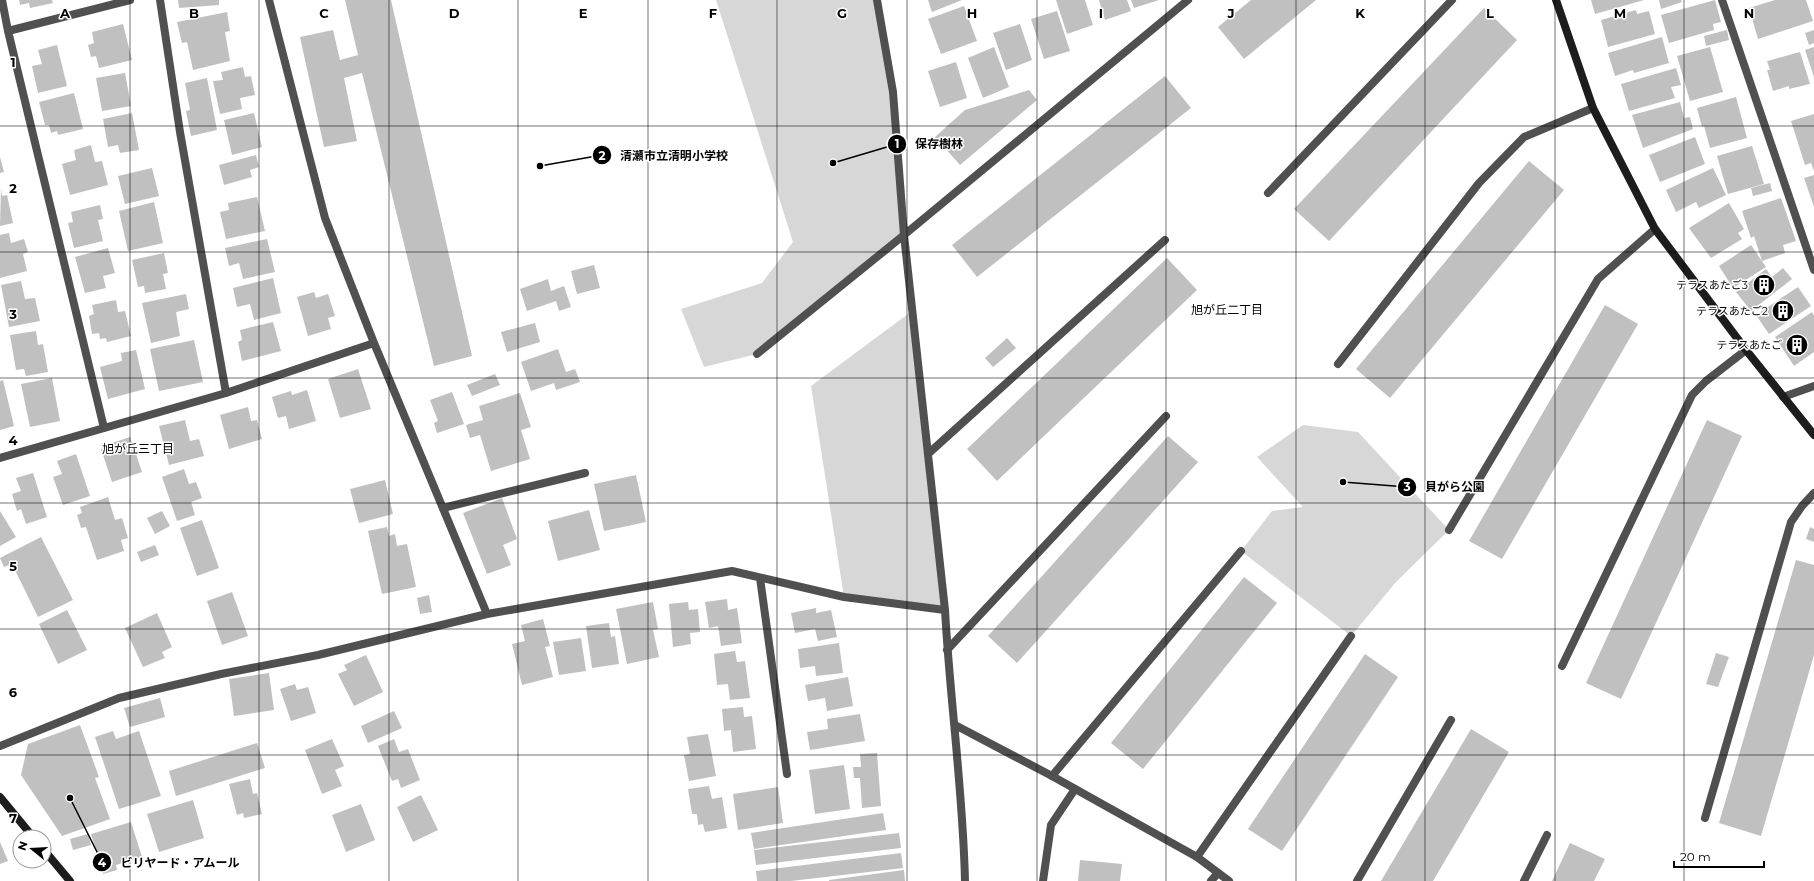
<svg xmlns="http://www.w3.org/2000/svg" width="1814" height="881" viewBox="0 0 1814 881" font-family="Montserrat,'Noto Sans JP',sans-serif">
<rect width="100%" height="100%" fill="#fff"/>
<path fill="#d7d7d7" d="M716,0H877L893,92L904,235L757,354L704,367L681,309L762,283L793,242Z
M912,311L945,610L844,597L811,386Z
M1303,425L1358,432L1449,530L1396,582L1351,636L1241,551L1272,511L1303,507L1257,457Z"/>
<path fill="#c0c0c0" d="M19,0H52L53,3L30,8L29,3L20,5Z
M178,0H219V5L179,8Z
M345,0H391L472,356L434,366L362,73L344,78L357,141L324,147L300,37L333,30L340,60L358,55Z
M928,0H962L932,12Z
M1056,0H1085L1093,25L1067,34Z
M1099,0H1127L1131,11L1105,20Z
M1131,0H1159L1134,8Z
M1251,0H1316L1244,59L1218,27Z
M1591,0H1644L1595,14Z
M1659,0H1681L1682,2L1661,9Z
M1715,0L1721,22L1713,24L1714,30L1669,43L1661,15Z
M1775,0H1806L1813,21L1758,39L1749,8Z
M964,6L977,41L941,54L928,19Z
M1484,8L1517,40L1329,241L1294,209Z
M1636,10L1637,14L1649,11L1655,34L1608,47L1601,20Z
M1057,11L1070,51L1044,59L1031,19Z
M227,12L230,31L225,32L230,61L193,70L187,42L182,43L177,22Z
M123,24L132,60L99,68L96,56L91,57L88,45L94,43L92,32Z
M1020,24L1032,60L1006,70L993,33Z
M1727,30L1729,40L1706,46L1704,36Z
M1814,30V43L1809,45L1805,33Z
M1662,37L1669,63L1634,73L1633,70L1615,76L1608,53Z
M57,45L67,86L38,93L32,66L42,64L38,50Z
M994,47L1009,87L983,98L968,58Z
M1710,47L1723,92L1690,101L1677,56Z
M1814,47V77L1805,50Z
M1800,52L1810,84L1789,89V86L1773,91L1767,70H1770L1767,61Z
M956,62L967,98L940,107L928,71Z
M243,67L245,77L251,76L255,95L240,98L242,109L220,114L213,81L223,80L221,72Z
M1676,68L1681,85L1671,87L1675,98L1629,111L1621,84Z
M125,73L131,106L102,111L96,78Z
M1165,76L1191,108L977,277L952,245Z
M207,78L217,130L191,136L186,111L190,110L185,83Z
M1029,90L1037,100L960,165L935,137L965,110Z
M74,93L83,129L58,135L57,131L51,133L49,125H45L39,102Z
M1736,97L1747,138L1710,148L1704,126L1702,127L1697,108Z
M1680,102L1684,118L1690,117L1693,129L1643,148L1632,115Z
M132,113L139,150L120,153L118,145L108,147L103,119Z
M254,113L262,147L232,155L224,120Z
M1814,114V171L1811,163L1805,165L1791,121Z
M1695,137L1705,164L1660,182L1649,155Z
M91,145L95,162L102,161L108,185L70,195L62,164L76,160L74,150Z
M1752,146L1764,184L1728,194L1717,156Z
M256,155L259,167L250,170L252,177L224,185L219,165Z
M0,157L4,172L0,173Z
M1529,161L1564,190L1390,398L1356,369Z
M152,168L159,196L125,204L118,176Z
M1713,168L1726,195L1699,208L1696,202L1676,212L1666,190Z
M1814,175V207L1804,178Z
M1770,183L1772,191L1753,196L1751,188Z
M1,188L2,196L7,195L13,223L0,226Z
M257,197L265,231L226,239L220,212L229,210L228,203Z
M1781,198L1796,241L1783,245L1785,253L1762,261L1754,236L1751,238L1742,211Z
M154,202L163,243L128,251L119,211Z
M1729,203L1744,229L1738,233L1742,239L1711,258L1689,228Z
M100,205L103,219L98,220L103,241L74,248L68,223L73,222L71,212Z
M9,233L11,243L24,239L28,252L23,254L27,271L0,278V235Z
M267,239L275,272L243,279L239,263L229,266L225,248Z
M1751,245L1766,267L1733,288L1719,266Z
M108,248L115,273L103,276L106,288L85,293L75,257Z
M164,253L168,273L163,274L166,289L145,293L144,286L138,287L132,260Z
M1167,258L1197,290L997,481L967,449Z
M594,265L600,288L577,294L571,271Z
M1783,268L1792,279L1751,311L1736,292L1766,269L1772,277Z
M273,278L281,313L254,320L250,304L237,307L233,288Z
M548,279L551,291L564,286L571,307L559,311L556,301L527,311L520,289Z
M21,281L25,299L35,298L40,321L9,327L1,285Z
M1798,287L1811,306L1769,334L1756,315Z
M314,292L316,298L328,294L335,316L328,318L331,329L308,336L297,297Z
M186,294L189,309L176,312L180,336L151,343L142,303Z
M116,300L118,312L125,311L131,336L107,342L106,338L100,339L99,333L92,334L89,316L94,314L92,305Z
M1605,305L1638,324L1502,559L1469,541Z
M1812,312L1814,316V352L1794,366L1775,337Z
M273,322L281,351L242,361L238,342L242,340L240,330Z
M535,323L540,342L507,352L501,332Z
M36,331L38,345L43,344L48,372L26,376L24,369L16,370L10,335Z
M1007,338L1016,348L993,367L985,358Z
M194,340L203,382L159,391L150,349Z
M558,349L566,372L575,369L580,382L556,390L554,383L531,391L521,362Z
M136,350L145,389L108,399L100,367L122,361L121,353Z
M358,369L371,409L340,418L328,379Z
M495,374L500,385L472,396L467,385Z
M52,378L60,421L30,427L21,384Z
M3,380L14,426L0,430V381Z
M307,390L316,421L289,429L286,416L278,418L272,397L291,391L292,395Z
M452,392L464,424L437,433L434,423L438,421L430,400Z
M520,393L531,427L521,430L530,459L491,471L480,435L470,438L466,425L483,420L479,406Z
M248,407L251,421L257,420L262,439L229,449L220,415Z
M185,420L190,441L199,439L204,456L169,465L159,426Z
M1707,420L1742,436L1621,699L1586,683Z
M1168,436L1198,462L1017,663L988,636Z
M130,437L142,472L112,482L101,449L110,446L109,444Z
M76,454L90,496L63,505L53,477L62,474L57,461Z
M184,469L189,484L196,482L202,498L191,502L195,515L177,521L162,477Z
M33,473L47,517L26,524L21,509L17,511L12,494L21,491L16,478Z
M636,475L646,522L604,531L594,484Z
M385,480L393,514L359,523L350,489Z
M108,497L115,520L122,518L128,538L121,540L124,551L97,560L86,527L81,528L77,515L82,513L80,507Z
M502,498L517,539L503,545L511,565L487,574L463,513Z
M589,510L600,550L558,561L548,521Z
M0,511L16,537L0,546Z
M162,511L170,526L155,534L147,518Z
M202,520L219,568L197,576L180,528Z
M387,527L389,536L395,534L397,546L407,544L416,587L382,594L368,531Z
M1810,527L1814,529V542L1806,539Z
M41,537L73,600L38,617L12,564L4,567L0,558Z
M155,545L159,555L141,562L137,552Z
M1796,560L1814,565V655L1761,836L1719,823Z
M1244,577L1277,603L1143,769L1111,743Z
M232,592L248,636L222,645L207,601Z
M429,595L432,612L420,614L417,598Z
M727,599L728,610L737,608L742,643L721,646L718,626L709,628L705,602Z
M653,602L658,629L653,630L659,657L627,664L616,609Z
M688,602L689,610L698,609L700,632L690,633L691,644L673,647L669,604Z
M816,608V613L831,610L837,637L818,641L815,629L795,633L791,613Z
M67,610L87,650L58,664L39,624Z
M157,613L172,647L162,652L165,658L143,667L125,628Z
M543,619L550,646L545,647L553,677L522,685L512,644L525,641L521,625Z
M609,623L611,637L615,636L619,664L592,668L586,626Z
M581,638L586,671L559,675L553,642Z
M839,643L843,673L816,676L815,666L800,668L798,649Z
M735,651L737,662L745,661L750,698L730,700L728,684L717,685L714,654Z
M1716,653L1729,657L1718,687L1706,684Z
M1365,654L1398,677L1282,851L1248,829Z
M366,655L383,692L354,706L338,674L347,670L344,665Z
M269,673L274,710L234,716L229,679Z
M848,677L853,706L827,711L825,698L808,701L805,685Z
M295,684L297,690L308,687L316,713L291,721L280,689Z
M160,698L165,717L130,727L124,708Z
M743,707L744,717L752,716L756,749L733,752L731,730L724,731L722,709Z
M394,711L402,728L368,743L361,726Z
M860,714L865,741L810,750L807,732L828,729L827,719Z
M80,725L99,777L95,778L110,819L62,836L21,775L28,744Z
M1471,729L1509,752L1433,881H1381Z
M113,731L116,739L139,731L161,796L119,809L95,737Z
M708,734L716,776L689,781L684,755L690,754L687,737Z
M332,739L344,766L335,770L342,786L322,794L305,750Z
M394,739L399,752L408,749L420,780L401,788L398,779L392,781L378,746Z
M257,743L265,768L176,796L169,771Z
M877,753L881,806L862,808L860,778H854L853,767H861L860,754Z
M844,765L850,809L815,814L809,770Z
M250,779L253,794L257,793L262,814L244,818L243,813L237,815L229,784Z
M709,786L712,799L722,797L727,828L705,832L703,824L698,825L697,814H692L688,789Z
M778,787L783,823L738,830L733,794Z
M421,795L438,830L413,842L397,807Z
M193,800L204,838L159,852L147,814Z
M361,804L375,840L346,852L332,815Z
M883,813L886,830L754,849L751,833Z
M131,822L142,857L116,865L117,870L103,874L91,834Z
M899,833L901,848L756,865L754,850Z
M88,834L91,845L73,850L70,839Z
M0,842L8,861L0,864Z
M1570,843L1605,859L1594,881H1552Z
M901,853L903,868L791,881H757L756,871Z
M1080,860L1122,864L1120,881H1078Z
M904,870L905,881H829V880Z"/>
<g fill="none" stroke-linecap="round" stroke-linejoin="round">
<path stroke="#505050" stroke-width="8" d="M1268,193L1452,0
M757,354L904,235
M1338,364L1479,183L1524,137L1593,108
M929,453L1165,240
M443,508L585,473
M1449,530L1598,279L1655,229
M947,650L1166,416
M1562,666L1692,395L1706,381L1746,350
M1052,776L1241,551
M1705,818L1791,522L1802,506L1814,493
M1197,857L1351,636
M1043,881L1051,825L1075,789
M1211,881L1218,873
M1357,881L1451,720
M1524,881L1547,835"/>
<path stroke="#505050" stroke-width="8" d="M2,0L8,31L104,428
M160,0L180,132L226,393
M269,0L325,218L374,343L487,614
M877,0L893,92L904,235L945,610C950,701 963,790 965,881
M1722,0L1814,270
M8,31L130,0
M904,235L1188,0
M1783,397L1814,386
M0,458L226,393L374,343
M760,578L787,774
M955,725L1052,776L1197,857L1229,881
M0,746L119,698L221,674L318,655L487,614L732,571L844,597L945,610"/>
<path stroke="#1d1d1d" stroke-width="8" d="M1556,0L1593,108L1655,229L1746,350L1814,435
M0,797L33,837
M44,850L70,881"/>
</g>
<path fill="none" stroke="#000" stroke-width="1" stroke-opacity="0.55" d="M130,0V881M259,0V881M389,0V881M518,0V881M648,0V881M777,0V881M907,0V881M1037,0V881M1166,0V881M1296,0V881M1425,0V881M1555,0V881M1684,0V881M0,126H1814M0,252H1814M0,378H1814M0,503H1814M0,629H1814M0,755H1814"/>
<defs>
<g id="building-disc" transform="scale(1.15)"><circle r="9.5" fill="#000" stroke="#fff"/><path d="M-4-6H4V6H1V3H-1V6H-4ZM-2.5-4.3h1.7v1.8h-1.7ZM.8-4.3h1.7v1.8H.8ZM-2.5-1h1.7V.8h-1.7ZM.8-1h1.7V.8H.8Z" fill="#fff"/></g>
</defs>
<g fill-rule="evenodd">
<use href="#building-disc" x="1764" y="285"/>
<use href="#building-disc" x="1783" y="311"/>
<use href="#building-disc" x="1797" y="345"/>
</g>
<g text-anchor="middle" stroke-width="3" stroke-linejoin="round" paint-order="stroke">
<g font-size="11" fill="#000" stroke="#fff" text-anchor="end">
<text x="1748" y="289">テラスあたご3</text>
<text x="1768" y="315">テラスあたご2</text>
<text x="1782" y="349">テラスあたご</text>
</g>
<g font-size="12" fill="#000" stroke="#fff">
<text x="1227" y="314">旭が丘二丁目</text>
<text x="138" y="453">旭が丘三丁目</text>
</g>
</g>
<g font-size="13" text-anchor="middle" font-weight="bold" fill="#000" stroke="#fff" stroke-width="3" stroke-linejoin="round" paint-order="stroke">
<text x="65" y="18">A</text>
<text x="194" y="18">B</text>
<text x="324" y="18">C</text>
<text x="454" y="18">D</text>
<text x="583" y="18">E</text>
<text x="713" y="18">F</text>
<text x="842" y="18">G</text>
<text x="972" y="18">H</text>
<text x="1101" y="18">I</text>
<text x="1231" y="18">J</text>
<text x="1360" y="18">K</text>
<text x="1490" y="18">L</text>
<text x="1620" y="18">M</text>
<text x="1749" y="18">N</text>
<text x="13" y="67">1</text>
<text x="13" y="193">2</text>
<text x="13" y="319">3</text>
<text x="13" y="445">4</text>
<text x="13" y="571">5</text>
<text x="13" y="697">6</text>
<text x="13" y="823">7</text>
</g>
<path fill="none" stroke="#000" stroke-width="1.5" d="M833 163L897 144M540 166L602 155M1343 482L1407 487M70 798L102 862"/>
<g fill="#000" stroke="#fff" stroke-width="1.5">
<circle cx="833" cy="163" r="4"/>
<circle cx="540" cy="166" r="4"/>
<circle cx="1343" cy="482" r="4"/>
<circle cx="70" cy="798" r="4"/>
<circle cx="897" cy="144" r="10"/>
<circle cx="602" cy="155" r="10"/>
<circle cx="1407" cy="487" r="10"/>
<circle cx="102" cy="862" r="10"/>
</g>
<g font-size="12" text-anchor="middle" font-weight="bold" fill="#fff">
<text x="897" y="148">1</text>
<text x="602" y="160">2</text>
<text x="1407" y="491">3</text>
<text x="102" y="867">4</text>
</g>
<g font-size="12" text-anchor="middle" font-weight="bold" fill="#000" stroke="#fff" stroke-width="3" stroke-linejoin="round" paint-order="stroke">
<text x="939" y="148">保存樹林</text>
<text x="674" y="160">清瀬市立清明小学校</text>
<text x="1455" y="491">貝がら公園</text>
<text x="180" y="867">ビリヤード・アムール</text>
</g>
<g transform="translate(32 849) rotate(288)"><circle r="19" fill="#ffffff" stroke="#999999"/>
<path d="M0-3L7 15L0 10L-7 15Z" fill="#000000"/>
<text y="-6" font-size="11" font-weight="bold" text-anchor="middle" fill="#000000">N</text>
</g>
<path d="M1674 861v6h90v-6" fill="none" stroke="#000000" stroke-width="2"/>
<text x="1680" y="861" font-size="12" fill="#000000" stroke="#ffffff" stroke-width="3" paint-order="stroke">20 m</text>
</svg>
